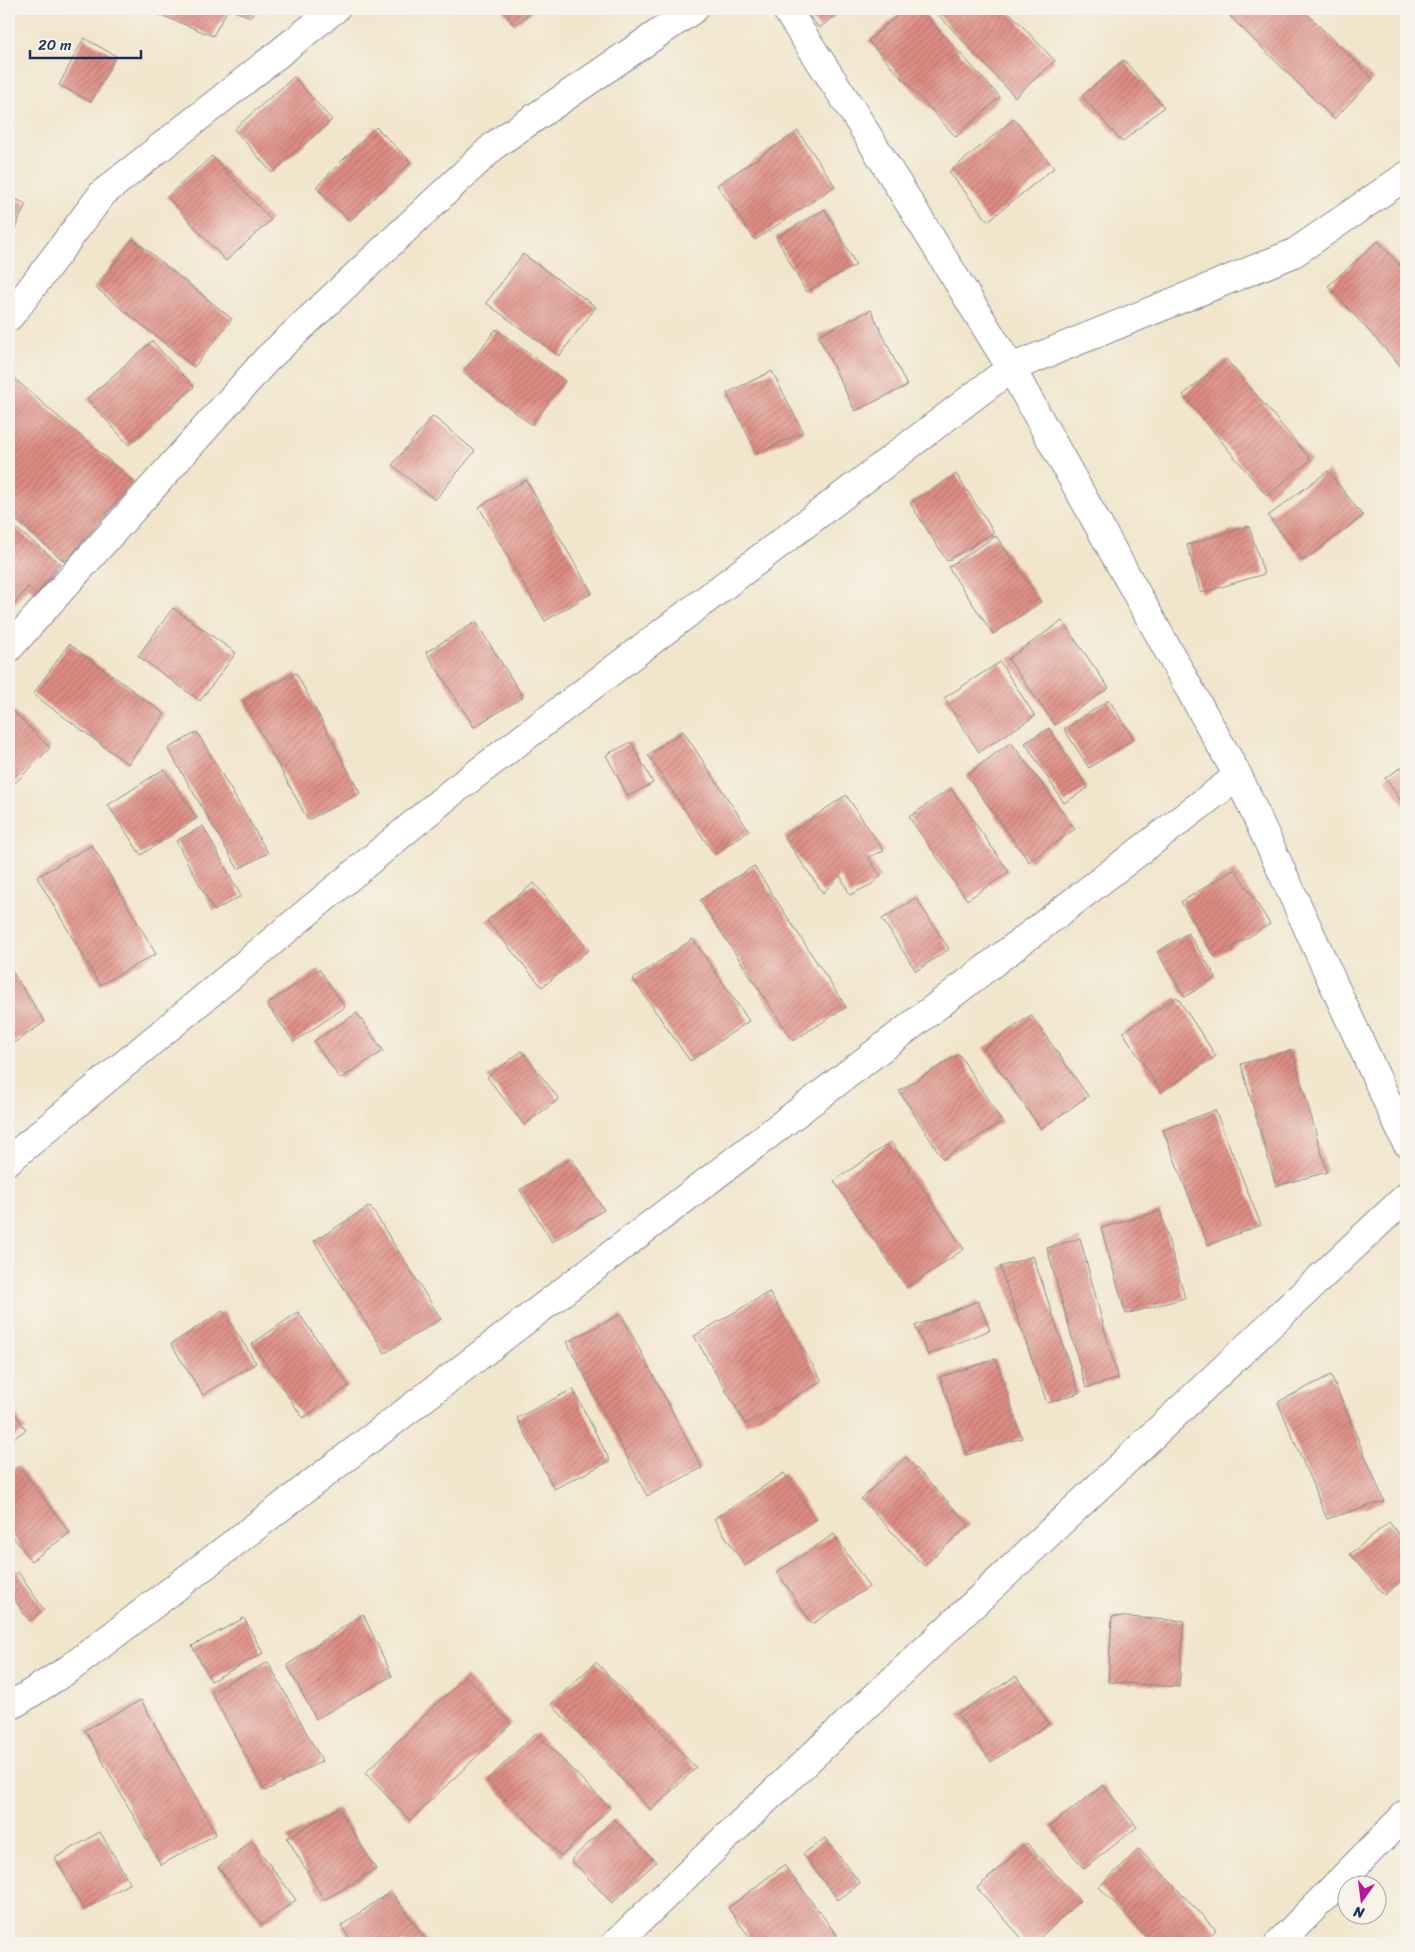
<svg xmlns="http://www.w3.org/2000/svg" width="1415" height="1952" viewBox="0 0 1415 1952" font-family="Sriracha,sans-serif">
<defs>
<pattern id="building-hatch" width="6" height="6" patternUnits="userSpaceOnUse" patternTransform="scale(1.25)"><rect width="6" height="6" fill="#de8c82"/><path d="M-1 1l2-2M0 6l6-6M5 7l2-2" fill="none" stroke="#b3736e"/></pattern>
</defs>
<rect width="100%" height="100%" fill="#f7f3e8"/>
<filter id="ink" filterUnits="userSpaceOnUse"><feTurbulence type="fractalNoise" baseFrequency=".02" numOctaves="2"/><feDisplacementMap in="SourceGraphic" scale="10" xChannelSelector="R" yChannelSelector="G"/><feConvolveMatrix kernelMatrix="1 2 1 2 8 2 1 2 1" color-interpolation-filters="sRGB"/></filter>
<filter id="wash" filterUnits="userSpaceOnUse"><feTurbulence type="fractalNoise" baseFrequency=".0096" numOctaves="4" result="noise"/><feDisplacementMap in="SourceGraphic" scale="20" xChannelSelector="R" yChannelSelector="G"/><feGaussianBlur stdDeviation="1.12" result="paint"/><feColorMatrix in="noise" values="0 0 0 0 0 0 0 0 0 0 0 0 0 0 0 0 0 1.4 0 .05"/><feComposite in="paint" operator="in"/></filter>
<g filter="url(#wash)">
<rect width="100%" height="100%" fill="#f1e5cb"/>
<g id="blocks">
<path fill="url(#building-hatch)" d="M146,9H228L213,36Z
M229,9H255L251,17Z
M502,9H536L514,25Z
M804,9H845L819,28Z
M904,9H920L1000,97L956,137L868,41Z
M933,9H1006L1055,61L1015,97Z
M1238,9H1302L1373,79L1334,119L1230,16Z
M84,38L116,56L91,102L59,85Z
M1124,60L1164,107L1122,142L1082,96Z
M294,77L332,120L272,173L234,129Z
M1014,119L1054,168L988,221L949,172Z
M376,127L411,162L350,221L316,187Z
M798,131L835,186L755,240L717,185Z
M212,156L271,220L226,261L167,197Z
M9,196L26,204L9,241Z
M825,209L856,265L806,292L776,237Z
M133,239L232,319L194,367L95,287Z
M1378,241L1406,272V372L1328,286Z
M523,254L596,307L559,356L486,303Z
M871,310L907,386L855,411L818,335Z
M496,329L565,381L532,425L463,372Z
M152,341L194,387L129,445L87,399Z
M1226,359L1311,460L1267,496L1183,395Z
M772,371L803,432L757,454L727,393Z
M9,374L134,482L65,562L9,514Z
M433,416L475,451L435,500L392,465Z
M1328,471L1363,516L1303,561L1268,516Z
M956,474L994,532L947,561L910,503Z
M526,480L592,593L545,621L479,507Z
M9,523L61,564L37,594L28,587L9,611Z
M1249,526L1264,574L1201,593L1187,545Z
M996,536L1041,602L993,634L948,567Z
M173,608L236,653L200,701L138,656Z
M1062,621L1109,688L1055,725L1008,659Z
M476,622L523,697L474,727L426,652Z
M69,644L165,714L128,764L33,694Z
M1000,662L1035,716L979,752L944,698Z
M296,673L360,793L308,820L243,700Z
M1109,700L1134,739L1089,768L1064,729Z
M14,712L50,748L13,785L9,781V717Z
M1049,728L1088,788L1064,803L1025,743Z
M683,731L749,831L714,854L648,755Z
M197,732L268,853L238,869L168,749Z
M631,742L653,783L628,796L606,755Z
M1011,742L1075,829L1029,862L966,775Z
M1406,764V806L1405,807L1385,778Z
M164,769L197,818L141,855L108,805Z
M951,788L1009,872L967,900L909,817Z
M846,795L884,851L868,857L881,876L872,884L850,895L840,875L823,893L784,837Z
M203,826L241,896L214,911L176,841Z
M92,845L156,954L100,985L37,877Z
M754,866L846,1007L793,1041L700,900Z
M1235,869L1270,924L1215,957L1181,902Z
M534,883L589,950L542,987L487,921Z
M916,898L949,949L916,971L882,919Z
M1188,933L1216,977L1185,997L1157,952Z
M693,939L749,1021L690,1061L633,979Z
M9,967L45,1022L9,1046Z
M319,969L345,1007L294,1042L267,1004Z
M1177,997L1216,1056L1161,1092L1123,1032Z
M357,1013L383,1051L340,1079L314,1041Z
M1031,1015L1088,1096L1041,1129L984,1048Z
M1292,1050L1327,1172L1276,1186L1241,1064Z
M522,1051L559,1099L524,1125L487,1077Z
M959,1054L1002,1122L943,1159L899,1091Z
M1215,1110L1261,1225L1208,1245L1163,1130Z
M891,1142L964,1249L907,1288L834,1181Z
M571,1158L604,1210L552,1242L520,1190Z
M370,1206L441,1319L385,1353L314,1241Z
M1160,1211L1185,1298L1126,1314L1101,1228Z
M1080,1238L1118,1379L1086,1388L1047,1248Z
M1033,1256L1079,1393L1047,1403L1000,1267Z
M769,1292L822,1381L746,1425L694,1336Z
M978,1301L990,1330L928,1355L915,1326Z
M223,1311L256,1363L203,1395L171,1344Z
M298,1312L349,1386L303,1418L252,1344Z
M621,1314L702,1468L647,1496L567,1342Z
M996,1359L1022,1438L966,1455L940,1377Z
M1331,1375L1384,1501L1327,1519L1278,1402Z
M573,1389L610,1461L554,1489L517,1418Z
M9,1404L26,1430L9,1441Z
M906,1457L969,1525L924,1566L861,1499Z
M19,1466L70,1533L31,1561L9,1531V1473Z
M784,1473L816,1520L745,1566L714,1519Z
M1389,1522L1406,1543V1577L1384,1595L1350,1554Z
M834,1534L869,1587L812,1624L777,1572Z
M18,1572L44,1610L29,1621L9,1591V1578Z
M363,1614L392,1676L316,1719L287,1665Z
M1112,1616L1184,1621L1179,1687L1108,1682Z
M244,1618L263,1653L211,1681L192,1646Z
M268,1662L322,1761L265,1791L211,1692Z
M596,1662L696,1768L651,1810L551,1704Z
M466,1676L511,1724L410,1820L365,1773Z
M1016,1676L1049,1724L991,1762L958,1714Z
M141,1700L216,1834L161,1865L85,1730Z
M536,1733L610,1808L561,1856L487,1780Z
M1103,1785L1137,1827L1084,1869L1050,1826Z
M338,1808L376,1869L324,1900L287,1838Z
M614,1819L656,1862L612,1903L571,1860Z
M100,1832L130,1883L84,1910L55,1858Z
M825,1838L860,1883L838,1900L803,1854Z
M252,1841L296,1900L262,1925L218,1867Z
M1027,1843L1080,1901L1034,1943H1026L977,1888Z
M1139,1849L1216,1930L1202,1943H1152L1099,1887Z
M784,1865L837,1935L827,1943H754L728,1908Z
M391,1891L428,1943H353L341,1926Z"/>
</g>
</g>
<g filter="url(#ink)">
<use href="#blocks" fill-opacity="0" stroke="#868a94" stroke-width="1"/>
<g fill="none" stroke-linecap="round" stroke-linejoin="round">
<g stroke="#868a94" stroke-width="30">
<path id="street" d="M786,9L852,110L1011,368L1238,776L1406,1142
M9,317L18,306L103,193L335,9
M9,648L267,359L496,144L694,9
M9,1160L451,793L1011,368L1294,253L1406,176
M9,1707L69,1669L1238,776
M616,1943L720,1843L1406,1197
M1279,1943L1406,1814"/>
</g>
<use href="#street" stroke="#fff" stroke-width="28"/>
</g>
</g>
<rect width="1415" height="1952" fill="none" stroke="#f7f3e8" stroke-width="30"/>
<g transform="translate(1362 1900) rotate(194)"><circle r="24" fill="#f7f3e8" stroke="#9fa5b1"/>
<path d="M0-4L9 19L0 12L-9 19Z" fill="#b5179e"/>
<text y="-8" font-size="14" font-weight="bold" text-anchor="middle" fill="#1b2f5e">N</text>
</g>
<path d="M30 50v8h111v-8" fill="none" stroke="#1b2f5e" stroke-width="2.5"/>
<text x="38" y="50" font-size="15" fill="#1b2f5e" stroke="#f7f3e8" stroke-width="4" paint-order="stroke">20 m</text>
</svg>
